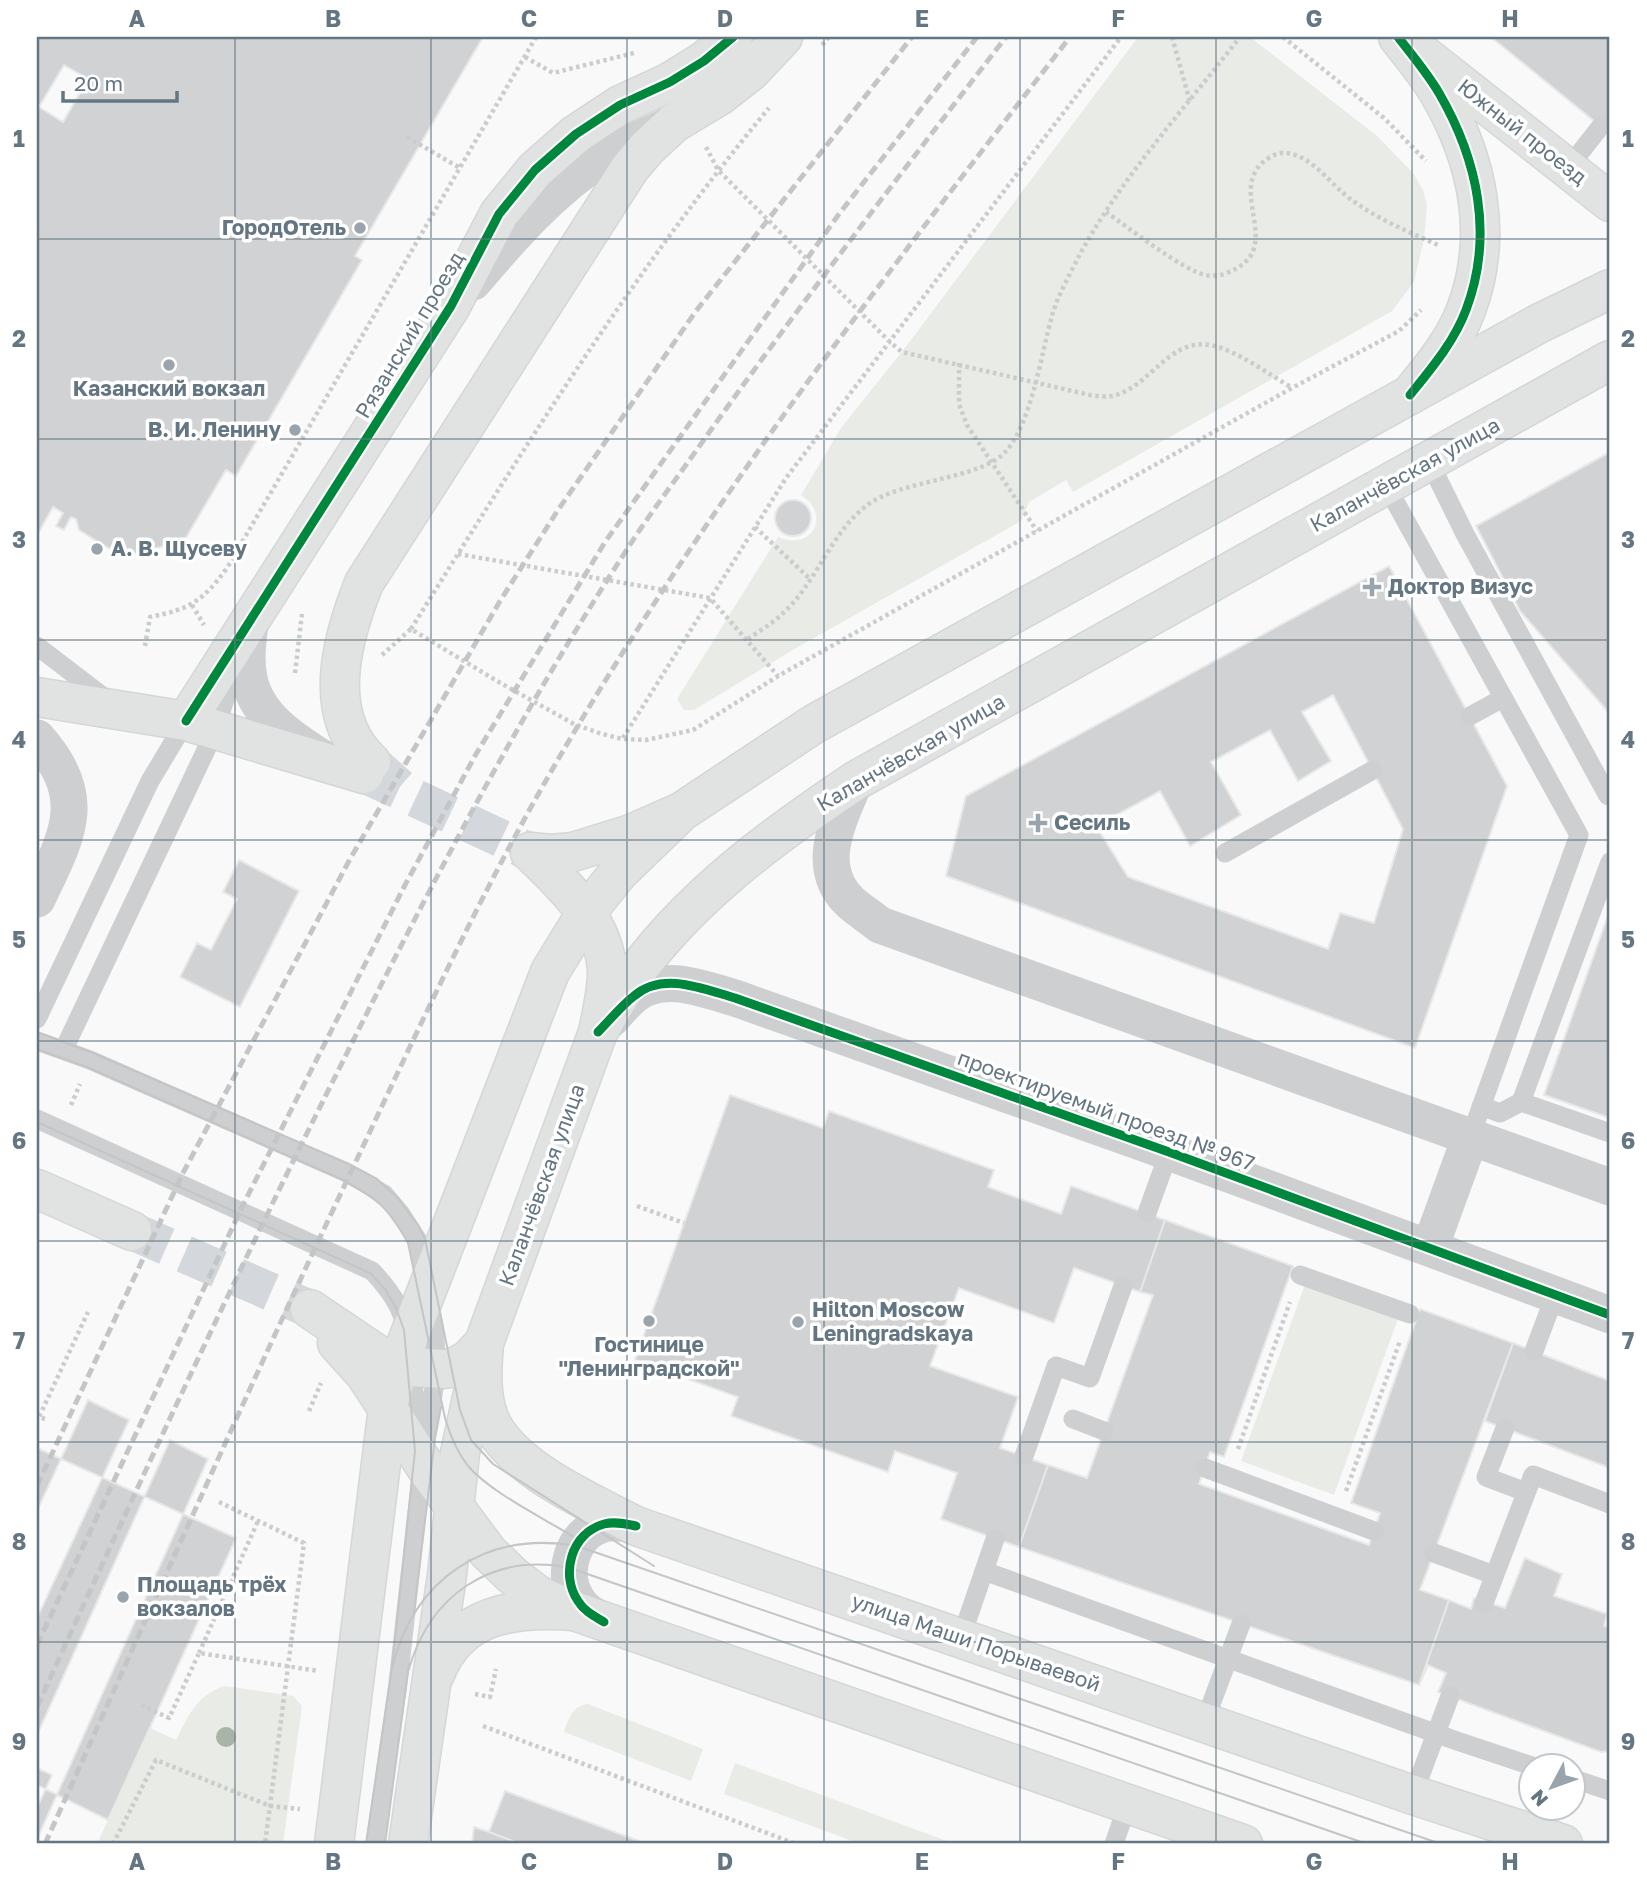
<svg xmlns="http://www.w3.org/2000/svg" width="1647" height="1881" viewBox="0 0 1647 1881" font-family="'Golos Text',sans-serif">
<rect width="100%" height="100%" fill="#f9f9f9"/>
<path fill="#e8ebe6" d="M1138,37H1250L1377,136L1413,173L1423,190L1427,205L1424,239L1414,282L1392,311L1073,492L1066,480L1029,502L1021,521L791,651L694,710H684L677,699L778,537C812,552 832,514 801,495L841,428L908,344Z
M1306,1282L1399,1316L1334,1495L1241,1461Z
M225,1686L293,1696L302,1706L283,1844H97L150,1728L176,1740C189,1715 196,1695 225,1686Z
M588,1704L703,1749L691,1781L564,1732C569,1718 572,1706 588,1704Z
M735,1763L955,1844H861L724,1794Z"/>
<path fill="#d0d2d3" stroke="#e8e8e8" stroke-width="2" fill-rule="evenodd" d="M37,37H483L355,256L362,260L236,476L226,470L184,541L123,557L79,530L76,519L71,517L64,530L56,526L63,513L53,507L39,532L37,531Z
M1491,37H1610V134Z
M64,65L88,79L63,122L39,107Z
M1610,452V714L1520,611L1476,526Z
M775 518a18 18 0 1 1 36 0a18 18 0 1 1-36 0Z
M1389,566L1507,786L1415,1048L946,876L966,796ZM1333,695L1403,829L1374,923L1340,913L1328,949L1128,877L1096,826L1160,791L1190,846L1241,815L1211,762L1270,730L1298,781L1331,761L1302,712Z
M239,860L299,891L240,1007L180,977L197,943L211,950L237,899L223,892Z
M1610,910V1118L1544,1095Z
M730,1095L823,1128L829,1111L994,1170L988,1187L1061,1214L1071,1186L1165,1220L1140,1292L1074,1268L1054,1323L959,1288L930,1366L1018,1397L1000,1448L1048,1465L1019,1547L941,1519L957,1473L895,1451L888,1472L731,1416L738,1397L635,1360Z
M1165,1220L1293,1266L1224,1457L1210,1452L1199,1484L1369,1545L1380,1513L1351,1503L1420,1309L1513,1343L1420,1590L1449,1600L1419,1685L1019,1547L1048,1465L1087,1478L1153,1295L1140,1292Z
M1513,1343L1610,1381V1468L1485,1421Z
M88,1400L129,1420L37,1618V1511Z
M170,1440L208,1459L37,1839V1808L52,1775L37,1768V1735Z
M37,1448L236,1538L108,1820L37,1785Z
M1525,1558L1562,1574L1554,1596L1607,1614L1604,1626L1610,1627V1751L1601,1752L1438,1692L1446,1673L1428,1665L1419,1685L1449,1600L1471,1609L1474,1598L1505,1608Z
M505,1791L647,1844H521L489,1832Z
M474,1827L489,1832L521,1844H472Z"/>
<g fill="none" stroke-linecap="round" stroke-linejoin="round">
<path stroke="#d4d8dc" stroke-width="38" stroke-dasharray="38 19" stroke-linecap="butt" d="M371,762L407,794"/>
<path stroke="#d4d8dc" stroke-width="38" stroke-dasharray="38 19" stroke-linecap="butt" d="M364,774L530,852
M132,1231L310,1309"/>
<g stroke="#d5d6d7" stroke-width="41">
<path id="secondary" d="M1398,37C1412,55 1428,74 1439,93C1478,160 1494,236 1466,310C1454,342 1431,369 1410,395
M1425,56L1610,202
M186,721L451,306L499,214L535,170L576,134L620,105L670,82L704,61L733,37
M371,762C320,715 342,638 364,583L630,168L647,148L674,123L719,96L751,71L783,37
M530,852C563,884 606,923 607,972C607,992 602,1012 598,1032
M484,1343C482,1369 480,1394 489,1418C509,1468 592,1503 636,1526L1413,1795L1563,1844
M435,1674C459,1612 516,1607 574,1611
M334,1844L388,1407L398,1365L550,972L586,913L619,872L677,816
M408,1844L447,1575L460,1453L476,1379"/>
</g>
<g stroke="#d5d6d7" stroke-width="41">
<path id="primary" d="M37,697L186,721L364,774
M530,852L551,854L573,852L631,834L681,812L814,724L1538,324L1610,289
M37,1189L132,1231
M310,1309L384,1359L408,1367L444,1369L452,1368L468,1360L484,1343L598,1032C608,1016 616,1001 626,986C685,900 770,838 855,781L1610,360
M337,1343L365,1374L431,1475L488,1552L513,1576L538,1595L574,1611L1243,1844"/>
</g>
<path stroke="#cbcccd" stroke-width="4.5" stroke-dasharray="3.5 3.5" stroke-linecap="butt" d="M1172,37L1190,102
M1283,37L1384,118L1426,161
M822,45L829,37
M525,57L553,73L634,53
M407,137L460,168
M706,147L718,170L890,342L902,352L1090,395C1097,396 1105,397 1112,396C1150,388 1168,338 1210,345C1235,349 1268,374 1291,387
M1106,212C1129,228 1181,269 1205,275C1212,276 1220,276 1226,273C1288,251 1228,196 1262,163C1267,159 1274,154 1280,153C1306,151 1325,177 1342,192C1369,216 1407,231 1440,246
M959,363V404L967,425L1037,531
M755,527L810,579
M458,554L710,598L778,676
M192,605L204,625
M411,629C523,450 634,270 769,108
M748,639C759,631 772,624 782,614C816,584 830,534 866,506C900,479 983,480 1007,450C1032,420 1041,355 1052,316C1057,297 1069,276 1078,258C1119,180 1186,107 1240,37
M145,646L150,617C190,609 203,601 227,568L536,37
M382,655L411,629L497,681L574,724L599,733L622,739L646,740L693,730L778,676L1292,388L1399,331L1421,310
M295,673L302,614
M623,738L786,478L1121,37
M71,1105L80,1084
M637,1206L684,1223
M309,1411L321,1383
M45,1419L39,1417L88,1312
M1238,1449L1290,1302
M1346,1491L1400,1341
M219,1502L304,1543L265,1844
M199,1653L258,1521
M475,1694L490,1697L496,1669
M141,1705L169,1718L199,1653L319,1671
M483,1726L796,1844
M113,1844L156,1760L270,1806L300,1809"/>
<path stroke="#cecfd0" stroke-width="19" d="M1568,168L1601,126
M1429,461L1465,534L1608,796
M1386,485L1579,835L1471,1135
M37,646L109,701
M1470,716L1503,698
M1225,853L1373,770
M37,1019L150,781L186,721
M37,1041L90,1060L345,1172L384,1194L401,1214L417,1239L434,1326L437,1369L423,1458L398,1683L375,1844
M64,1049L215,731L235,667
M1521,1102L1610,862
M1481,1106L1500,1113L1521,1102L1610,1133
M37,1119L372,1271C389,1289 402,1307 407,1332
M1147,1213L1169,1152
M1300,1275L1410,1314
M1534,1351L1555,1295
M410,1362L420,1436
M1073,1419L1104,1431
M1505,1428L1486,1477L1526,1492
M1024,1456L1056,1366L1090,1378L1123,1286
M1205,1468L1374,1531
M1434,1553L1494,1575
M984,1571L1457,1741L1532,1766
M1484,1603L1533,1475L1610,1504
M961,1638L995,1539
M1204,1723L1241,1624
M1574,1779L1610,1791
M1413,1795L1450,1696
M1114,1844L1128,1803"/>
<path stroke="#cecfd0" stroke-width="37" d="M473,282C513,235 552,190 605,156C624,144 647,136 668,126
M250,623C248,641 245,660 249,678C256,716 292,739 322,758
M37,738C91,798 67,836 37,899
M855,781C839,820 813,866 850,902C859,910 870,917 880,925L1610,1187
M611,1019C618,1011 626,1002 634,995C664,972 703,989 735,998L1169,1152L1610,1315
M1430,1248L1471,1135
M604,1622C594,1616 584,1611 578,1601C560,1575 571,1533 604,1524C615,1521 626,1524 636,1526"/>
<use href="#secondary" stroke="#e1e2e2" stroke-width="38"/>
<use href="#primary" stroke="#e1e2e2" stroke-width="38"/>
<path stroke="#c3c5c6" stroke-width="2" d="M37,1032L93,1053L349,1164L377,1179L398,1198L418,1225L425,1239L460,1410L471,1440L493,1464L654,1566
M37,1049L87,1067L341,1179C378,1199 387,1206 408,1243L445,1418C450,1435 457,1452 468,1466C493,1495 552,1522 585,1544
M37,1122L370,1273L385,1289L396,1308L404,1330L415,1451L392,1668L366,1844
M414,1612L435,1438L441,1407
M392,1668C414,1579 485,1530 577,1546L1441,1844
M408,1672C429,1596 490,1552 570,1568L1367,1844
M385,1844L409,1664"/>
<path stroke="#c3c5c6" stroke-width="5" stroke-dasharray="10 5" stroke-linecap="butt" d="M37,1486L183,1173L350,859L500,601L558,510L696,311L912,37
M37,1645L242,1207L405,885L476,754L605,542L839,214L977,37
M37,1707C134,1494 232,1282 337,1073C425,896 516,720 624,554C650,513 680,474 708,434C804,299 905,168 1006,37
M45,1844C148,1615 250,1384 358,1157C416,1034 473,910 540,791C692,522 882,280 1070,37"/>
<g stroke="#fff" stroke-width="13">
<path id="cycleway" d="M1398,37C1412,55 1428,74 1439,93C1478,160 1494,236 1466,310C1454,342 1431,369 1410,395
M186,721L451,306L499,214L535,170L576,134L620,105L670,82L704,61L733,37
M598,1032C610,1020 621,1006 634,996C663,971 703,989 735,998L1169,1152L1610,1315
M604,1622C594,1616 584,1611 578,1601C560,1575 571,1533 604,1524C615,1521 626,1524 636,1526"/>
</g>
<use href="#cycleway" stroke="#00873e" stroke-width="9"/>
</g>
<circle fill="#a9b3a7" cx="226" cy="1737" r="10"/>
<path fill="none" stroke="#657683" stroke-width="2" stroke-opacity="0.55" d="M235,37V1844M431,37V1844M627,37V1844M824,37V1844M1020,37V1844M1216,37V1844M1412,37V1844M37,239H1610M37,439H1610M37,640H1610M37,840H1610M37,1041H1610M37,1241H1610M37,1442H1610M37,1642H1610"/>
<g fill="#99a4ac" stroke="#fff" stroke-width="2.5">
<circle cx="360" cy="228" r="7"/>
<circle cx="169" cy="365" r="7"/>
<circle cx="295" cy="430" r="7"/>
<circle cx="97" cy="549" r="7"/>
<path d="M1368.5 576.5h7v7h7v7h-7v7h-7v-7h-7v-7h7z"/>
<path d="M1034.5 812.5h7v7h7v7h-7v7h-7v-7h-7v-7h7z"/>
<circle cx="649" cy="1321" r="7"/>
<circle cx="798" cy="1322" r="7"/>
<circle cx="123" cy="1597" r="7"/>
</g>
<g text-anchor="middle" stroke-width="7" stroke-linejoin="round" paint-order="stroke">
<g font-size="21" fill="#657683" stroke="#fff">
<text transform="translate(1522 132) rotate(38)" y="7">Южный проезд</text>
<text transform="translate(410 335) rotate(-59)" y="7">Рязанский проезд</text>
<text transform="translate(1405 475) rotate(-29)" y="7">Каланчёвская улица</text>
<text transform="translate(911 753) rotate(-30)" y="7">Каланчёвская улица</text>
<text transform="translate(1106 1111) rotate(20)" y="7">проектируемый проезд № 967</text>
<text transform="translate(542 1185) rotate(-70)" y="7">Каланчёвская улица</text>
<text transform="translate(976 1643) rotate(19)" y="7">улица Маши Порываевой</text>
</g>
<g font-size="21" font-weight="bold" fill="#657683" stroke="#fff" text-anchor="start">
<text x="346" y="235" text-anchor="end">ГородОтель</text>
<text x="169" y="396" text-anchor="middle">Казанский вокзал</text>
<text x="281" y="437" text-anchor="end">В. И. Ленину</text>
<text x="111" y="556">А. В. Щусеву</text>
<text x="1388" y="594">Доктор Визус</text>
<text x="1054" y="830">Сесиль</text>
<text x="812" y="1317">Hilton Moscow<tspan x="812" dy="24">Leningradskaya</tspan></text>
<text x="649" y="1352" text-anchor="middle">Гостинице<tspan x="649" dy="24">"Ленинградской"</tspan></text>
<text x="137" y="1592">Площадь трёх<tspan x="137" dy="24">вокзалов</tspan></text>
</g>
</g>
<rect width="1647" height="1881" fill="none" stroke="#ffffff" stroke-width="77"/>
<g transform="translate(1552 1787) rotate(229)"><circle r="33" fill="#ffffff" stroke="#c1c8cd" stroke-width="2"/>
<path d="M0-5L12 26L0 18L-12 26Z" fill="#99a4ac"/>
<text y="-10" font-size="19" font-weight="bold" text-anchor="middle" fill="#657683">N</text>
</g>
<path d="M63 91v10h114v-10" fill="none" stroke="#657683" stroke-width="3.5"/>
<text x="74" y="91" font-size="21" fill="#657683" stroke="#ffffff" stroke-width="5" paint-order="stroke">20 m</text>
<rect x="38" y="38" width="1570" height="1804" fill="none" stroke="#657683" stroke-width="2.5"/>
<g font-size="23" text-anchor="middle" font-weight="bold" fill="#657683">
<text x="137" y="27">A</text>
<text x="333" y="27">B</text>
<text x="529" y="27">C</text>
<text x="725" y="27">D</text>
<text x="922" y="27">E</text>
<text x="1118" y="27">F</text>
<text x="1314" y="27">G</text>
<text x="1510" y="27">H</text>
<text x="19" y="147">1</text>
<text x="1628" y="147">1</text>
<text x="19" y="347">2</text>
<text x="1628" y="347">2</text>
<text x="19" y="548">3</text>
<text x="1628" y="548">3</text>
<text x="19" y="748">4</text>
<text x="1628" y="748">4</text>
<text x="19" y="948">5</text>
<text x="1628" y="948">5</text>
<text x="19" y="1149">6</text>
<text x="1628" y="1149">6</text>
<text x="19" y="1349">7</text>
<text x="1628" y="1349">7</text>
<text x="19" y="1550">8</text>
<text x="1628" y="1550">8</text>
<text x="19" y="1750">9</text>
<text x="1628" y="1750">9</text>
<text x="137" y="1870">A</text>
<text x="333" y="1870">B</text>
<text x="529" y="1870">C</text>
<text x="725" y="1870">D</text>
<text x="922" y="1870">E</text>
<text x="1118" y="1870">F</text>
<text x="1314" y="1870">G</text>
<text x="1510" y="1870">H</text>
</g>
</svg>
